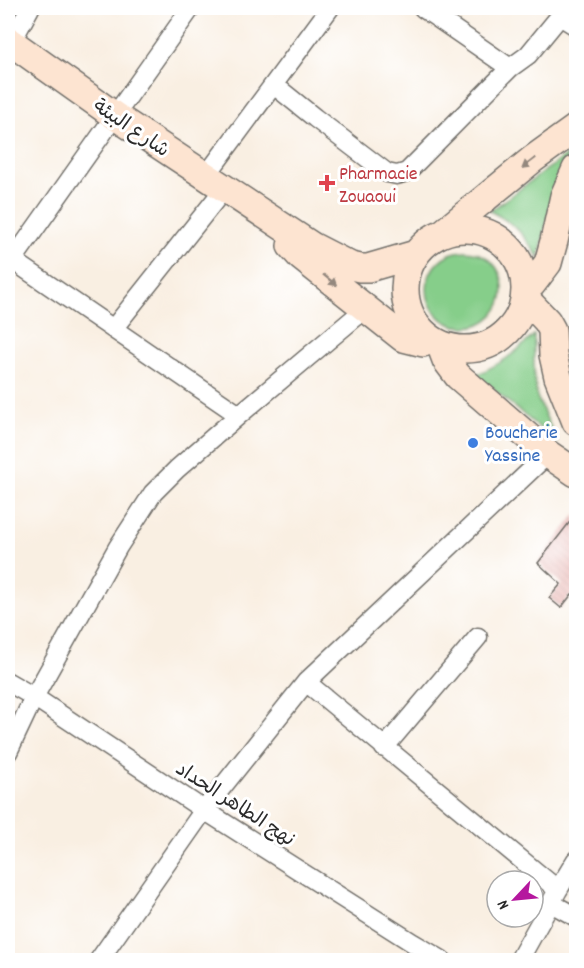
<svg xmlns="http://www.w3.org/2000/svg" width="584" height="968" viewBox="0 0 584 968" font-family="Dekko,'Playpen Sans Arabic',sans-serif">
<defs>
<pattern id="building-back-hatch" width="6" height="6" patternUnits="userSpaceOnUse" patternTransform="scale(1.5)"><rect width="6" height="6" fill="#e29893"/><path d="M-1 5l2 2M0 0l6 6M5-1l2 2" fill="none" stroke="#b77c78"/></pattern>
</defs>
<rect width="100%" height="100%" fill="#fff"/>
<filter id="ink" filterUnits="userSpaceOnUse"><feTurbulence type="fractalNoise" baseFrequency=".0167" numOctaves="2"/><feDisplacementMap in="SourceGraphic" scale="12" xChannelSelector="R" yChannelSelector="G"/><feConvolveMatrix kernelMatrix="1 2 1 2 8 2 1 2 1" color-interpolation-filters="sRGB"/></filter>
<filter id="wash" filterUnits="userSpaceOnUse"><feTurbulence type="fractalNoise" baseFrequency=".008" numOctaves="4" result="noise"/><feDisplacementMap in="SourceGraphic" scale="24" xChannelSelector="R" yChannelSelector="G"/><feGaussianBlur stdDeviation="1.35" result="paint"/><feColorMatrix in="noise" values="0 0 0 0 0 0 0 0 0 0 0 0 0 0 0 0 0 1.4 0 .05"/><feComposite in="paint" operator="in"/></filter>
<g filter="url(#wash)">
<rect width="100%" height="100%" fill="#f9efe2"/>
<path fill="#86ce8a" stroke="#587c5a" stroke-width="1.5" d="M568,154L554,189L539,258C523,234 517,225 490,211Z
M427 289a38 38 0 1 1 76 0a38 38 0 1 1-76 0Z
M534,335V376L537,397L558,443L476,375C502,363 513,355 534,335Z"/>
<g id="blocks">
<path fill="url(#building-back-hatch)" d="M576,514V598L572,594L561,608L549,598L561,584L538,563Z"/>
</g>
</g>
<g filter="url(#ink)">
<use href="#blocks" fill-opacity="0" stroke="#73706b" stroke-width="1.5"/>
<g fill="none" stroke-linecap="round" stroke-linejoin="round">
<g stroke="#73706b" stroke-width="21">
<path id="street" d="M423,8L510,68
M565,8L560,16L576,26
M11,43L30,8
M274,85L315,118L387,173L397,175L407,172L510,68L528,55L560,16
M206,176L330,8
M8,257L239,415
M8,267L191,8
M113,329L224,189
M8,682L34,697L204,810L413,943L442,960
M306,682L558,890L519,960
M384,748L478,637
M8,752L34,697L118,547L153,493L177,469L239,415L365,309
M558,890L576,860
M551,903L576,917
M99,960L204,810L306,682L548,454"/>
</g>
<g stroke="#73706b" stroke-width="30">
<path id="secondary" d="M8,40L115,116L312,246L351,266L360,268H368L416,254
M405 289a60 60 0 1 1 120 0a60 60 0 1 1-120 0Z
M444,232L533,159L576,128
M291,246L301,257L403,338L423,343L433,340
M525,290L532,284L548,263L554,241L564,196L576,169
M525,298L547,321L552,330L553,355L558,377L576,422
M444,346L443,352L446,360L458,376L548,454L576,473"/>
</g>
<use href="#street" stroke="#fff" stroke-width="18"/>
<use href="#secondary" stroke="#fde4d1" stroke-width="27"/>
</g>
<defs><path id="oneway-solid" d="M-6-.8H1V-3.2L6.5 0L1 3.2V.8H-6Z" transform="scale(1.5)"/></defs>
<g fill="#94887e">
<use href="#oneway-solid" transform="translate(529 163) rotate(142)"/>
<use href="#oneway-solid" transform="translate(330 280) rotate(39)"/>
</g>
</g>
<path fill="#e0444e" stroke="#fff" stroke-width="2" d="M324 174h6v6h6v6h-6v6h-6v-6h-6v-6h6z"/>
<circle fill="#3f7fe0" stroke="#fff" stroke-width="2" cx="473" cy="443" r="6"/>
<g text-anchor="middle" stroke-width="6" stroke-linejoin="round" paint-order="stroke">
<g font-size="20" fill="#2b2b2b" stroke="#fff">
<text transform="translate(132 127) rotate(34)" y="7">شارع البيئة</text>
<text transform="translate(236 803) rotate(33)" y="7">نهج الطاهر الحداد</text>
</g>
<g font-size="20" fill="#be3a42" stroke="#fff" text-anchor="start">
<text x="339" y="179">Pharmacie<tspan x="339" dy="23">Zouaoui</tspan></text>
</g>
<g font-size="20" fill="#366cbe" stroke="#fff" text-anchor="start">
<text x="485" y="438">Boucherie<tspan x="485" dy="23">Yassine</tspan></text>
</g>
</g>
<rect width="584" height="968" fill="none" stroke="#fff" stroke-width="30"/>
<g transform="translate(515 899) rotate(244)"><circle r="28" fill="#ffffff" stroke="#aaaaaa" stroke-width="1.5"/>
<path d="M0-4.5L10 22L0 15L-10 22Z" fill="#b5179e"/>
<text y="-9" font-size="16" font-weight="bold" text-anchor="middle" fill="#2b2b2b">N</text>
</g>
</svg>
